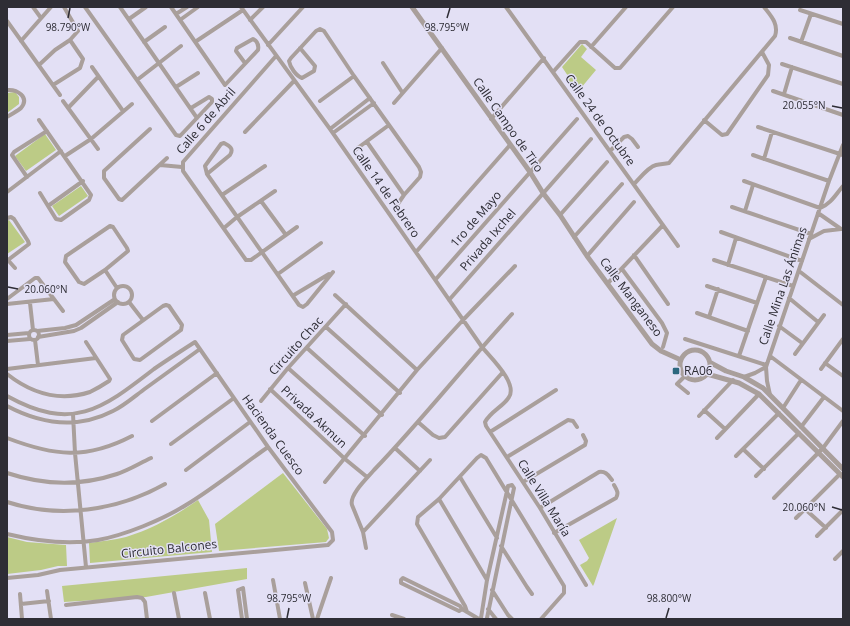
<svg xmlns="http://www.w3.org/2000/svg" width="850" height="626" viewBox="0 0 850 626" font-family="'Open Sans',sans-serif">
<rect width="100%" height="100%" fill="#e3e0f5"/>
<path fill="#bccb86" d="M582,44L587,49L581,57L596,70L576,94L566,79L568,76L562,67Z
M15,92L19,97V104L7,113V93Z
M45,134L56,150L26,171L15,156Z
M81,186L88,196L59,216L52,206Z
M9,220L25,242L7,254V221Z
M283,473L327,529L329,538L326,542L219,551L215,524Z
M198,500L209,520L212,552L90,563L89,543C101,541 114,540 126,537C152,529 175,516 198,500Z
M617,518L594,584L593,586L580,565L587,561L589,558L579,540Z
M7,537L27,542L66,545L67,566H58L41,570L7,574Z
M247,568V579L146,597L64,602L62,586Z"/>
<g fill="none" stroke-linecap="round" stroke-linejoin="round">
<path stroke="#a99f9b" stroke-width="4" d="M33,7L41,18
M85,7L176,135L180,136L212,102V99L209,97L191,108
M120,7L197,118
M171,7L225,85L258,50C259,45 257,41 253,39L237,48L236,51L245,63
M241,7L330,129L482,347C490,357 518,383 509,397C504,406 491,411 485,422L486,426L540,508L586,585
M506,7L678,246
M800,10L843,24
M176,14L187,7
M129,19L146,7
M180,20L198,7
M250,20L263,7
M7,21L60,95
M790,38L843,56
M21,41L51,7
M144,42L165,27
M195,42L243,10
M801,42L811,14
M268,45L303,7
M591,47L626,7
M300,48L315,66L314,71L302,78C296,76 290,67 289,61L291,58L316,31L320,29L324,31L354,76L419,167L421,172L420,177L404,195L395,208
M276,56L183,162V171L246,260H251L297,227
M383,63L402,92
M782,64L843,84
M39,65L55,50L70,40L78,31L64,7
M92,67L123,111
M553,72L580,42H586L615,68H620L673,7
M137,80L181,46
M53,85L80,68L83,59L70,40
M176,87L198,73
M7,90C17,89 30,97 21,108C18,111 11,114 7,117
M773,91L843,115
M784,94L792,67
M63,101L98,149
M320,101L354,76
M394,103L442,48
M68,108L98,77
M491,119L544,58
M39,120L91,195L89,200L61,220L56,219L40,193
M704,120L722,135L727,134L768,75L769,65L762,52
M758,127L843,155
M150,129L104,171V178L119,199L122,200L167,158
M330,129L370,98
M245,132L294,81
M333,133L374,103
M367,142L404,195
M355,150L389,125
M610,151L624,137L628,136L632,139L638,147
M753,155L829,181
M65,156L91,139L132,104
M764,159L772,132
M160,165L182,167
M207,174L230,155C234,149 230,146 224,143L221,144L205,166L207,174L299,305L303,307L307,304L333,272
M27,177L12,155L14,152L47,131
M744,181L820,208C831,204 836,194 843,186
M634,184C640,178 648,167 656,165C661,164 664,164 669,163L775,36C779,24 771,16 764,7
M7,192L61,151
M222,195L265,166
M261,201L286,235
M48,206L83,181
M732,207L811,234
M745,211L753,185
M818,213L841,229
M560,215L607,162
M7,218L11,217L14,219L28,241L29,244L8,260
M110,226L113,227L127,248L128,251L105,270L84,284L79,282L65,262L66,256Z
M224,228L237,217L275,191
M721,232L802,261
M574,237L622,184
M809,239L824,231L841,229
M416,252L510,145
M634,255L668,304
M587,256L634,202
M7,259L15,268
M714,260L793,286
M728,265L736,238
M622,269L662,323L667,333L663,347
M105,270L117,288
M799,271L843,305
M278,274L321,243
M436,279L577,119
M608,283L663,225
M114 295a9 9 0 1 1 18 0a9 9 0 1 1-18 0Z
M707,286L757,303
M294,295L329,274
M335,295L417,370
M789,298L818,322
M7,299L35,278H38L63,311
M449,300L591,139
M129,302L143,320
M30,303L33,330
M7,304L54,299
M166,305L169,306L182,325L181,330L140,360L134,359L122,340L123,335L163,306Z
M697,313L748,331
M709,317L718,289
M779,326L802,343
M326,327L400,393
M29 335a5 5 0 1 1 10 0a5 5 0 1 1-10 0Z
M37,331L65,328L76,325L115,299
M7,335L29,333
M38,337L74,331L81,328L118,302
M685,339L766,365
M35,340L38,365
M7,341L30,339
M307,348L382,415
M795,354L824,315
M739,356L766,277
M770,356L843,411
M825,363L843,376
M288,368L365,436
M7,369L96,358
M821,369L843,339
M7,374C31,393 59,402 90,392C96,389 103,385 109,381L110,379L86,342
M685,376L677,384L688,393
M744,377L755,373L766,367
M270,389L345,459L367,477
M770,395L767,381L766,367L829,181L843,145
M7,396C72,432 101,410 154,369C167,360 181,351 195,342L268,447L332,532L333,540L328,545L60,570L38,575L7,578
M261,401L288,368L346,304
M7,406C41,424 78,429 113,411C124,406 135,396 146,388C164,375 182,362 200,349
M783,408L801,380
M704,410L725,429
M73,414L75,453L86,567
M699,416L733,380
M152,421L217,373
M418,422L433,435L439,438L445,437L503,372
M801,427L824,397
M490,432L556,390
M7,438C54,456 86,460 132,436
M717,438L759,394
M171,444L234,398
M395,448L420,471
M743,449L764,469
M736,456L779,413
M507,457L568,420L573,421L577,427
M186,470L250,422
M7,473C43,485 81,486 117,474C129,470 140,463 151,458
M756,476L799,433
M460,477L497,538
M325,482L417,370L463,320L515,266
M523,482L585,445L586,441L583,435
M774,498L823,448L843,421
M439,499L487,580
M7,502C59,519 117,511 165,484
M540,508L599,472C606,471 608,475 612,480
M805,509L826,528
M796,518L840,474
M363,532L430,460
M554,533L616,498C619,493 617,490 614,485
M7,534C36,541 69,545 98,540C125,535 162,520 186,505C214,488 241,466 268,447
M817,536L843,510
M501,546L527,587L532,594
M366,548L363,532L352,505C349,495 367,478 374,470C422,420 465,365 512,314
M835,559L843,551
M273,580L280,619
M305,583L313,619
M492,590L508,615L512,619
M47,591L51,619
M174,593L179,619
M205,593L210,619
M20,594L22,619
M21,604L49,601
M66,605L137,597L142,598L145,602L147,619
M462,609L459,611L401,583V580L403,578L460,606L462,609L479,619
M488,609L496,619
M467,612L465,606L417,524L418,517L439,499L477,458L481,455L486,458L564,586V593L541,619
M392,615L404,619
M481,618L487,580L507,491L508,486L512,485L514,488L487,618
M242,619L238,590L243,588L247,619
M317,619L331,578"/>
<path stroke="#a99f9b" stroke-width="5" d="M412,7L530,172L543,193L560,215L587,256L652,344L661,351L681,360
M680 365a15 15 0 1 1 30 0a15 15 0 1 1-30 0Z
M711,363L726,371L744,377L763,388L843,469
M707,374L739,383L759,394L843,477"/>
</g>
<path fill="none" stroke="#2e2d35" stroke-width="1.5" d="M68,18L70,8M447,18L450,8M832,106L842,108M8,287L18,289M832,507L842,510M287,618L289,608M666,618L669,608"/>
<rect fill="#2c677f" stroke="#e3e0f5" stroke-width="1.5" x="672" y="367" width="8" height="8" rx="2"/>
<g text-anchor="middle" stroke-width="3" stroke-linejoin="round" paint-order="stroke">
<g font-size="12" fill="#2e2d35" stroke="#e3e0f5">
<text transform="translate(600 120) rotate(54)" y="4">Calle 24 de Octubre</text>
<text transform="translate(206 121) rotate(-49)" y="4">Calle 6 de Abril</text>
<text transform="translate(508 125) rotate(55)" y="4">Calle Campo de Tiro</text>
<text transform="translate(386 192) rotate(55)" y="4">Calle 14 de Febrero</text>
<text transform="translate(476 219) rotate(-49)" y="4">1ro de Mayo</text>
<text transform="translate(488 240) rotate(-49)" y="4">Privada Ixchel</text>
<text transform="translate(783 286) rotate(-71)" y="4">Calle Mina Las Ánimas</text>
<text transform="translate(631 297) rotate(53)" y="4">Calle Manganeso</text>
<text transform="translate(296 346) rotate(-48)" y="4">Circuito Chac</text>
<text transform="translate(314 417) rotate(43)" y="4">Privada Akmun</text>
<text transform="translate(273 435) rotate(54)" y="4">Hacienda Cuesco</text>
<text transform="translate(544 498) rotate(58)" y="4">Calle Villa María</text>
<text transform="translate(169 549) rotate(-6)" y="4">Circuito Balcones</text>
</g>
<g font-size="12" fill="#2e2d35" stroke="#e3e0f5" text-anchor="start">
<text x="684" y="375">RA06</text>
</g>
</g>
<g font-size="10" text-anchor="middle" fill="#2e2d35" stroke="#e3e0f5" stroke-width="3" stroke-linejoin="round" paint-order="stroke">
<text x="68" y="31">98.790°W</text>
<text x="447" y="31">98.795°W</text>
<text x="804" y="109">20.055°N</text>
<text x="46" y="293">20.060°N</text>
<text x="804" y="511">20.060°N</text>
<text x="289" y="602">98.795°W</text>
<text x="669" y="602">98.800°W</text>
</g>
<rect width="850" height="626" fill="none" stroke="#2e2d35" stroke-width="16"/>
</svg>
